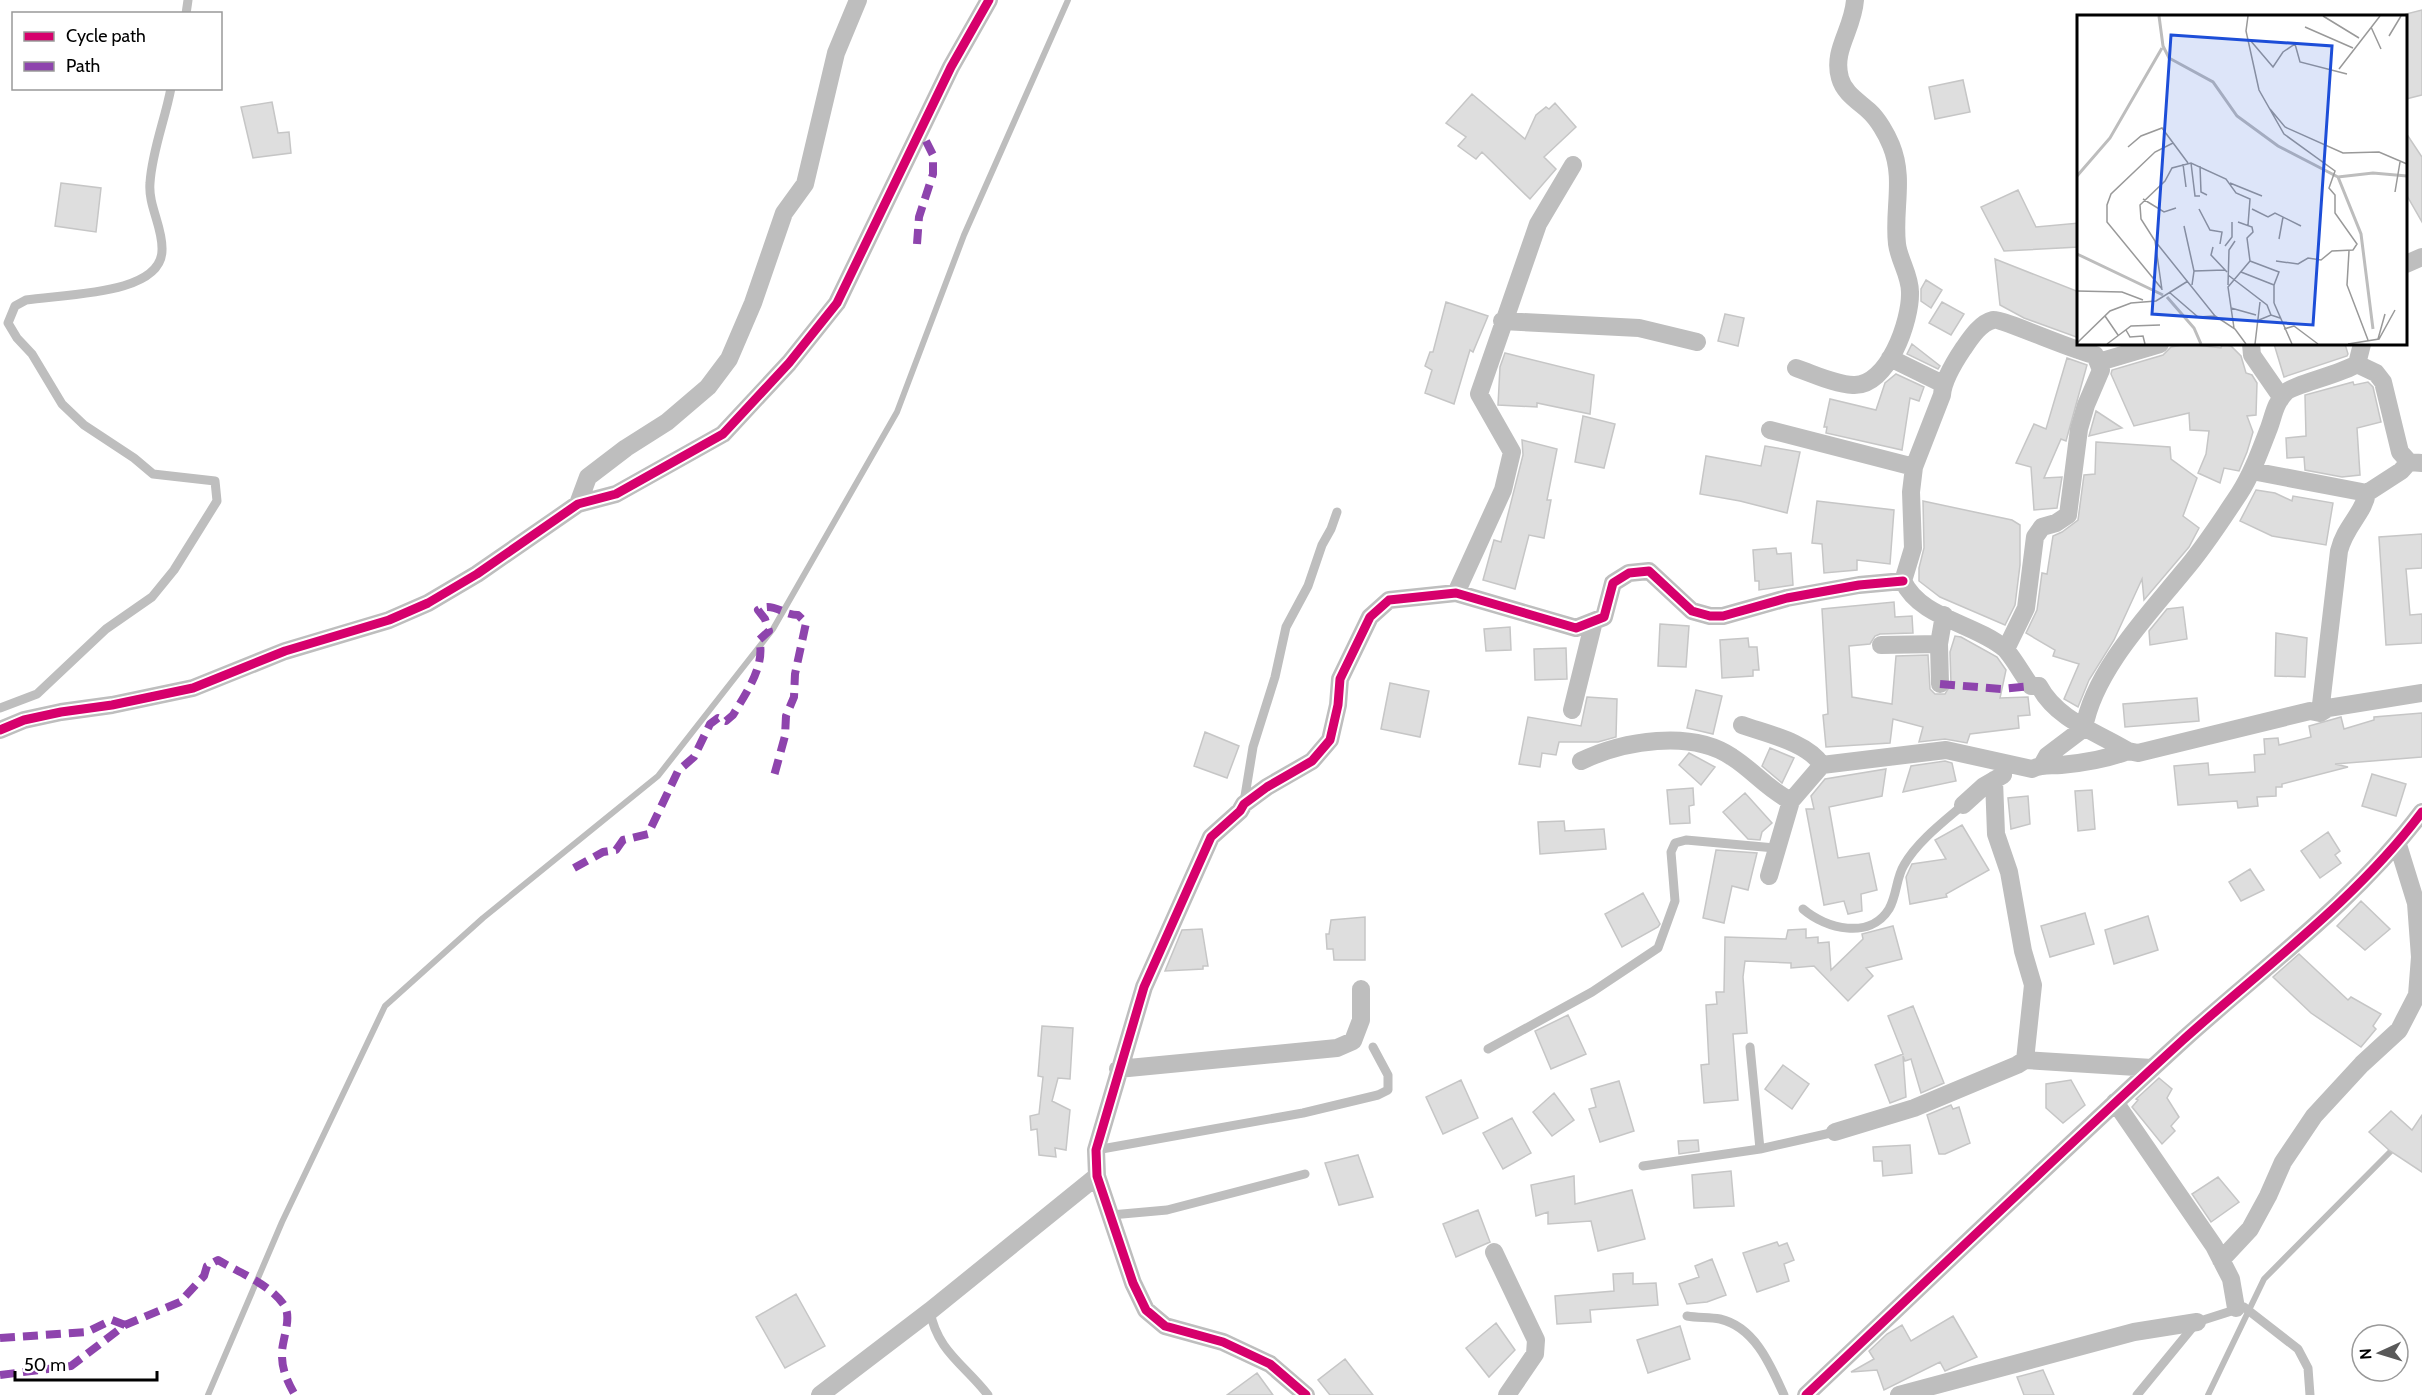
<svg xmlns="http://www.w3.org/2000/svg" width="2422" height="1395" viewBox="0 0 2422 1395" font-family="Cabin,sans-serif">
<rect width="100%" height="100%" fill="#fff"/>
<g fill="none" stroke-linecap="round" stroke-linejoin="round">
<path stroke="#bdbdbd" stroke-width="6" d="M208,1395L282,1222L385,1006L483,918L658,776L773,629L897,412L964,235L1068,0
M2208,1395L2264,1279L2396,1146"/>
</g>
<path fill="#dedede" stroke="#c6c6c6" stroke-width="1.5" d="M2422,10V95L2406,99V14Z
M1963,80L1970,112L1935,119L1929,87Z
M1472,94L1525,139L1536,115L1546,107L1549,109L1555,103L1576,127L1544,157L1556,169L1530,199L1482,152L1476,159L1458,146L1466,137L1446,123Z
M272,102L278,133L289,132L291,153L253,158L241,107Z
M2406,133L2422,157V222L2406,194Z
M61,183L101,188L96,232L55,226Z
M2018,190L2036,227L2079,223V247L2004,251L1981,207Z
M1995,259L2079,292V338L2024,318L2000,305Z
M1926,280L1942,290L1931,308L1921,301V289Z
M1446,302L1488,316L1473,352L1470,350L1454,404L1425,393L1432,370L1425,366L1430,352H1433Z
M1942,302L1964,314L1951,335L1929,323Z
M1725,314L1744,318L1738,346L1718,341Z
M1912,344L1940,366L1938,369L1907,354Z
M2188,344L2221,348L2222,344L2231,346L2241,356L2246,373L2252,375L2257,383L2256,415L2247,416L2253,432L2247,452L2239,471L2224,468L2220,483L2198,473L2206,454L2209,431L2190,430L2189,413L2134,426L2111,374L2112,370L2163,355L2171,347Z
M2274,344H2345L2348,354L2347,356L2284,377Z
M1505,353L1594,375L1590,414L1537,403V407L1498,405L1500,367Z
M2067,358L2087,365L2066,441L2061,439L2044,478L2062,477L2057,508L2034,510L2031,467L2016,463L2034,424L2046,429Z
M1896,374L1924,387L1919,401L1910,398L1902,450L1826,433L1827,427H1824L1830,399L1876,410L1885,383Z
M2353,382L2354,385L2368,382L2373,387L2381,422L2357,428L2360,475L2342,477L2305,470L2304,457L2287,458L2286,438L2306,436L2305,395Z
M2096,411L2122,428L2089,436Z
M1583,416L1615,424L1604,468L1575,462Z
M1522,440L1557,449L1547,500H1551L1544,538L1529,535L1515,589L1483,580L1494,540L1501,542L1523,455Z
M2096,442L2170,447L2171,459L2197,478L2183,516L2199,528L2189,547L2144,600L2142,579L2114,640L2089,680L2078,707L2064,699L2079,664L2053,656L2055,650L2026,633L2037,610L2042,573L2047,574L2053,536L2062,532L2078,520L2084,475L2095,474Z
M1765,446L1800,452L1787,513L1740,501L1700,494L1706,456L1761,466Z
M2256,490L2275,493L2292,501L2293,496L2333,503L2326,545L2272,536L2240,521Z
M1817,501L1894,510L1890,564L1857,560V570L1824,573L1822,544L1812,543Z
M1923,501L2012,520L2020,525V565L2015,605L2005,625L1940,597L1919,581V568L1924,548Z
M2422,534V568L2406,569L2410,615L2422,614V643L2386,645L2379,537Z
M1776,548L1777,554L1791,553L1793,585L1759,590V581H1755L1753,550Z
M1894,602L1895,617L1912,616L1913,633L1880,634L1875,636L1870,644L1849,646L1852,697L1892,704L1896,656L1928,655L1930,689L1935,694H1945L1951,684L1950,652L1955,636L1961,637L1997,657L2006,670L2000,698L2028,697L2030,715L2018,716L2019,728L1970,734L1967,743L1945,739L1919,742L1923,727L1893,719L1890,743L1826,747L1823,715L1828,714L1822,609Z
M2183,607L2187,639L2150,645L2149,631L2167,609Z
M1660,624L1689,626L1686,667L1658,666Z
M1510,627L1511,650L1486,651L1484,629Z
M2276,633L2307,638L2305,677L2275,676Z
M1748,638L1749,647H1757L1759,670H1753V676L1722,678L1720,640Z
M1566,648L1567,679L1535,680L1534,649Z
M1390,683L1429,691L1420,737L1381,729Z
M1696,690L1722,696L1713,734L1687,728Z
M1587,697L1617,699L1616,737L1598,742H1559L1556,755L1542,753L1540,767L1519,764L1528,717L1581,726Z
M2197,698L2199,721L2125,727L2123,704Z
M2422,713V757L2335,764L2348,767L2282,784V787H2276V796L2257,797L2258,806L2238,808L2237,801L2178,805L2174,766L2208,763L2209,775L2255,772L2254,755L2265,754L2264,739L2278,738L2279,745L2311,737L2309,726L2341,717L2344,729L2374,720V717Z
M1205,732L1239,746L1227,778L1194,766Z
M1770,748L1794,758L1782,783L1762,766Z
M1689,753L1715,767L1701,785L1679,765Z
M1945,761L1952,763L1956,781L1903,792L1911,766Z
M1886,769L1882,796L1829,807L1838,858L1869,853L1877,890L1861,894L1862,911L1848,914L1844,901L1824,905L1806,809H1814L1811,796L1825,779Z
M2372,774L2406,784L2396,816L2362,806Z
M1693,788L1694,805L1689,806L1690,823L1670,824L1667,790Z
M2092,790L2095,829L2078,831L2075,791Z
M1745,793L1772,823L1762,832L1760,840L1748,839L1723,812Z
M2028,796L2030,824L2011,829L2008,798Z
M1564,821L1565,831L1604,829L1606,849L1540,854L1538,822Z
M1962,825L1989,870L1946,894L1947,897L1910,904L1906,877L1912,864L1946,859L1935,840Z
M2328,832L2340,851L2335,855L2341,863L2320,878L2301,851Z
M1716,850L1757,853L1748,890L1732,886L1724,923L1703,918Z
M2250,869L2264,890L2241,901L2229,882Z
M1643,893L1660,924L1658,927L1622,947L1605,914Z
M2361,901L2390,929L2365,950L2337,926Z
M2085,913L2094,944L2050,957L2041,926Z
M2148,916L2158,950L2114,964L2105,930Z
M1365,917V960H1334L1333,949H1327L1326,934H1329L1331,920Z
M1893,926L1902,959L1866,968L1873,976L1848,1001L1814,966L1791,968V963L1745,961L1743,977L1747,1033L1733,1034L1738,1100L1704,1103L1701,1065L1709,1064L1706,1005L1717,1004L1716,992H1724L1725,937L1786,939L1788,930L1806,929V938L1818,937V943L1829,942L1831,970L1863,939L1862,934Z
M1202,929L1208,966H1203V969L1165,971L1182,930Z
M2299,954L2348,1000L2351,997L2381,1014L2373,1026L2376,1029L2361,1047L2311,1013L2273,977Z
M1913,1006L1944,1083L1921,1093L1911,1059L1905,1061L1903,1056L1906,1097L1890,1103L1875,1065L1903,1054L1888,1016Z
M1568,1015L1586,1054L1551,1069L1535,1031Z
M1042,1026L1073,1028L1070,1079L1058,1078L1052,1101L1070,1110L1066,1150L1055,1148L1056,1157L1039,1155L1037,1129L1031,1130L1030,1116L1039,1114L1043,1077L1038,1076Z
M1783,1065L1809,1084L1792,1109L1765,1089Z
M2159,1078L2172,1089L2167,1098L2179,1117L2171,1126L2175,1131L2162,1144L2132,1107L2138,1100L2136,1099Z
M1461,1080L1478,1118L1443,1134L1426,1097Z
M2071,1080L2085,1105L2063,1123L2046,1108V1084Z
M1619,1081L1634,1131L1600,1142L1589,1109L1596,1107L1591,1089Z
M1554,1093L1574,1120L1552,1136L1533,1112Z
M1951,1105L1953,1109L1959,1107L1970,1143L1945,1154H1939L1927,1115Z
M2391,1111L2412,1130L2422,1115V1172L2390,1151L2369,1132Z
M1512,1118L1531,1153L1503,1169L1483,1133Z
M1698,1140L1699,1151L1679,1154L1678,1141Z
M1910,1145L1912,1173L1883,1176L1882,1161H1874L1873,1147Z
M1358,1155L1373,1197L1339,1205L1325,1163Z
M1731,1171L1734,1206L1694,1208L1692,1175Z
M1574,1176L1575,1204L1632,1190L1645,1239L1598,1251L1591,1221L1548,1224V1212L1536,1216L1531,1185Z
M2218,1177L2239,1202L2211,1222L2192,1194Z
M1478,1210L1490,1242L1456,1257L1443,1224Z
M1777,1242L1779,1246L1787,1243L1794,1260L1784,1264L1789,1281L1757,1292L1743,1253Z
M1712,1259L1726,1295L1707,1302L1687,1304L1679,1284L1699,1277L1695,1266Z
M1633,1273V1284L1656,1283L1658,1305L1590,1310L1591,1322L1557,1324L1555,1296L1614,1291L1613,1274Z
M796,1294L825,1346L785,1368L756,1317Z
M1953,1316L1977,1357L1945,1371L1940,1362L1884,1390L1877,1370L1851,1372L1874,1359L1869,1351L1887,1334L1902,1325L1911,1341Z
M1496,1323L1515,1350L1489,1377L1466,1348Z
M1680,1326L1690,1359L1648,1373L1637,1340Z
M1345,1359L1373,1395H1330L1318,1380Z
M2043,1370L2054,1395H2024L2017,1377Z
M1257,1373L1273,1395H1227Z"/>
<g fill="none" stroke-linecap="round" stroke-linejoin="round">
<path stroke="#bebebe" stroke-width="9" d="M186,14L188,0
M0,708L37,694L106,629L152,597L174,570L217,501L215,481L153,474L134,458L84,425L62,404L32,354L17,338L8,323L15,306L26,300C60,294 162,296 162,250C163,227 148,206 150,183C152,151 165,120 171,88
M1244,802L1253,747L1275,677L1286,627L1308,586L1322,545L1331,529L1337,512
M1803,909C1826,929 1870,940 1889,909C1897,895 1896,878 1904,865C1917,842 1943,822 1963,805
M1750,1047L1760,1149
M1488,1049L1592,992L1658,948L1675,901L1671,852L1675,843L1686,840L1775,848
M1096,1150L1303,1113L1378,1095L1388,1090V1075L1373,1047
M1643,1166L1760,1149L1835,1132
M1111,1215L1167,1210L1305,1174
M930,1311C937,1351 965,1365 988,1395
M1687,1316C1698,1318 1709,1317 1720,1319C1755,1327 1771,1366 1784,1395
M2137,1395L2197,1322L2244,1307L2298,1349L2308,1368L2310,1395"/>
<path stroke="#bebebe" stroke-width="18" d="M2406,264L2422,257
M1502,321L1639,328L1697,342
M2251,344L2252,355L2281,397
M1890,358L1943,384
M2099,362L2160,344
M2357,364L2376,373L2383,382L2400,452L2409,462
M1796,368C1814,374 1834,384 1853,385C1888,387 1911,320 1910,292C1910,275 1899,260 1897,244C1893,209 1905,179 1891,145C1887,135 1878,119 1869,111C1858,101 1844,93 1840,78C1832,50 1853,30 1855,0
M1770,430L1914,467
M2252,471L2367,493L2401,471L2409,462L2422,463
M578,504L588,477L626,448L667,422L708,387L729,359L753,303L784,213L805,184L836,53L858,0
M1456,593L1503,490L1512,452L1479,394L1538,224L1573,165
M1881,645L1939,644
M2006,649L2026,608L2035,537L2042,527L2056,523L2068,515L2079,429L2086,405L2101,370L2095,355C2076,352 2001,318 1993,320C1980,323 1970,339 1963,349C1955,361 1943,380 1942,395L1914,467L1911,492L1913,548L1903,581C1920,618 1974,623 2004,648C2012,655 2023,676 2031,686H2039C2057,720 2097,732 2128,751L2138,753L2310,711L2320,713L2328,708L2422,693
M1940,684L1939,644L1944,615
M1572,710L1594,621
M2320,713L2339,551C2345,526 2364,513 2367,493
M1742,725C1767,734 1807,742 1822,765
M0,730L24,720L61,712L112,705L193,688L285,651L389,620L428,603L477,574L578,504L616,494L723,434L789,363L837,303L951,67L989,0
M1581,761C1623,741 1691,729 1732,757C1754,771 1767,789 1791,801
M2042,765L2047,756L2084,728C2094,671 2148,615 2183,572C2204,548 2221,521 2239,494C2252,474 2260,451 2269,428C2274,414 2275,403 2286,392C2293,385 2341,374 2357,364L2362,344
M1963,805L1984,786L2003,775
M1769,876L1791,801L1822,765L1946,750L2032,769C2042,764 2050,766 2061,765C2083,763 2107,759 2128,751
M2025,1060L2152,1068
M1118,1069L1337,1048L1353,1041L1361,1020V989
M2115,1102L2214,1246L2231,1279L2236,1308
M1835,1132L1914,1108L2017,1065L2025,1060L2033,985L2023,951L2009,872L1996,834L1994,780
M1494,1252L1536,1340L1535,1354L1507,1395
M2221,1260L2250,1229L2268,1196L2283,1162L2314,1116L2362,1064L2399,1030L2417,995L2420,957L2416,903L2398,845
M820,1395L930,1311L1097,1176
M1306,1395L1270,1364L1223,1342L1165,1326L1146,1310L1133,1283L1097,1176L1096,1150L1144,987L1211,837L1240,811L1244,804L1267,787L1312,761L1330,740L1338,705L1340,679L1370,617L1389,600L1456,593L1576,628L1604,617L1613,583L1629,573L1649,571L1692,611L1710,616H1723L1787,598L1859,585L1903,581
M1806,1395C1931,1277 2055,1157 2183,1040C2264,967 2356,900 2422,812
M1899,1395L2134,1332L2197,1322"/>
<path stroke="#8e44ad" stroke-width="8" stroke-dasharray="15 8" stroke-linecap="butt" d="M917,244L919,217L933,174V155L921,131
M1940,684L2001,689L2031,686
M574,868L603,852L616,850L623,840L648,834L678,771L694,757L710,724L718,718L726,721L733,715C746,693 766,665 759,640L769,631L765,619L758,610C773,601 782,615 798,615L806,623L795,674L794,697L786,716L785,736L774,776
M0,1338L87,1332L112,1320L125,1325
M0,1375L71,1366L125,1325L180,1302L204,1276L207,1266L218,1260C238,1272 271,1285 284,1305C293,1319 281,1340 282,1356C282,1370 288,1383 295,1395"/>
<g stroke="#fff" stroke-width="13">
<path id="cycleway" d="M0,730L24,720L61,712L112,705L193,688L285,651L389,620L428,603L477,574L578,504L616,494L723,434L789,363L837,303L951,67L989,0
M1306,1395L1270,1364L1223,1342L1165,1326L1146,1310L1133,1283L1097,1176L1096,1150L1144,987L1211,837L1240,811L1244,804L1267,787L1312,761L1330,740L1338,705L1340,679L1370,617L1389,600L1456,593L1576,628L1604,617L1613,583L1629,573L1649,571L1692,611L1710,616H1723L1787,598L1859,585L1903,581
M1806,1395C1931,1277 2055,1157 2183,1040C2264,967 2356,900 2422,812"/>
</g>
<use href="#cycleway" stroke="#d6006c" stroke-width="9"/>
</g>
<g transform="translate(2077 15)">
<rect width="330" height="330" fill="#fff"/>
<path fill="none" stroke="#bdbdbd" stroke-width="3" d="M82,1L86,31L92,43L136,67L160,101L201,131L261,162L296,158L330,161M0,161L33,123L85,33M261,162L284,219L296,314M0,239L86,280M90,282L117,313L124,329"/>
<path fill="none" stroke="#999" stroke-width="1.5" d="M171,1L169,16L182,75L207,119L258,156L252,173L258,180V198L280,229L276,235L255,236L244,245L231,243L221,249L199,246M246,1L282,23M228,12L276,33M294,12L304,34M312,21L324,1M173,25L196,52L206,37L218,29L223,47L270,59M262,54L303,1M193,94L208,112L266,138L302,137L330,149M51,132L64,121L85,113L111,148M114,148L118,181H123M106,149L109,172M123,151L124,177L130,180M153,168L185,181M318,177L323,147M66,184L87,197L99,193M122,194L133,215L145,217L143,229M175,194L191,202L198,198L224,211M107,211L117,256L115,270M202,224L206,202M78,226L85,275M148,231L155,222V207M136,232L134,240L150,257M272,236L270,270L291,325M173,246L202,257L197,270V288M117,256L148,255M164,257L197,270M151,260L190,290L194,300M151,270L152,235L158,226M85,274L30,207V190L34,179L78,137L96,128M0,276L45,277L66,285M92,277L121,302L138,301M197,288L215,329M154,293L179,300M28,301L41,320M182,305L194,300L203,303M157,313L151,272L173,246L170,223L176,217L175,212L161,207M207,314L217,311L241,329M49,315L53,322L66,321L68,329M301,324L308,299M0,328L33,296L54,288L79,286L111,266M30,329L54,311L83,310M169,329L158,314L138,301L78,226L64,204L63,190L88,166L95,153L114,148L149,164L159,178L173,184L171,210M178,329L183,287M271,329L302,324L318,295"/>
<path fill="#1d4ed8" fill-opacity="0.15" stroke="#1d4ed8" stroke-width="3" d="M94,20L255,31L236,310L75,299Z"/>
<rect width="330" height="330" fill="none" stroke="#000" stroke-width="3"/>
</g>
<rect x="12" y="12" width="210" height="78" fill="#ffffff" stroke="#999999" stroke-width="1.5"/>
<rect x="24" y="32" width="30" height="9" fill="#d6006c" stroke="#999999" stroke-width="1.5"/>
<text x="66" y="42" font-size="18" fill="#000000">Cycle path</text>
<rect x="24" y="62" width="30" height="9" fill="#8e44ad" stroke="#999999" stroke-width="1.5"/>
<text x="66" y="72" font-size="18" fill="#000000">Path</text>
<g transform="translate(2380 1353) rotate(266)"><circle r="28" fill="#ffffff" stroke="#999999" stroke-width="1.5"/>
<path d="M0-4.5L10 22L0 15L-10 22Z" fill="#595959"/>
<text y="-9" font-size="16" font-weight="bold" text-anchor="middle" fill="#000000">N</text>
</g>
<path d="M15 1371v9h142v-9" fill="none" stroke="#000000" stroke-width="3"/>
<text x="24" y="1371" font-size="18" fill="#000000" stroke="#ffffff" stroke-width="4.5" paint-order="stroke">50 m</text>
</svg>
